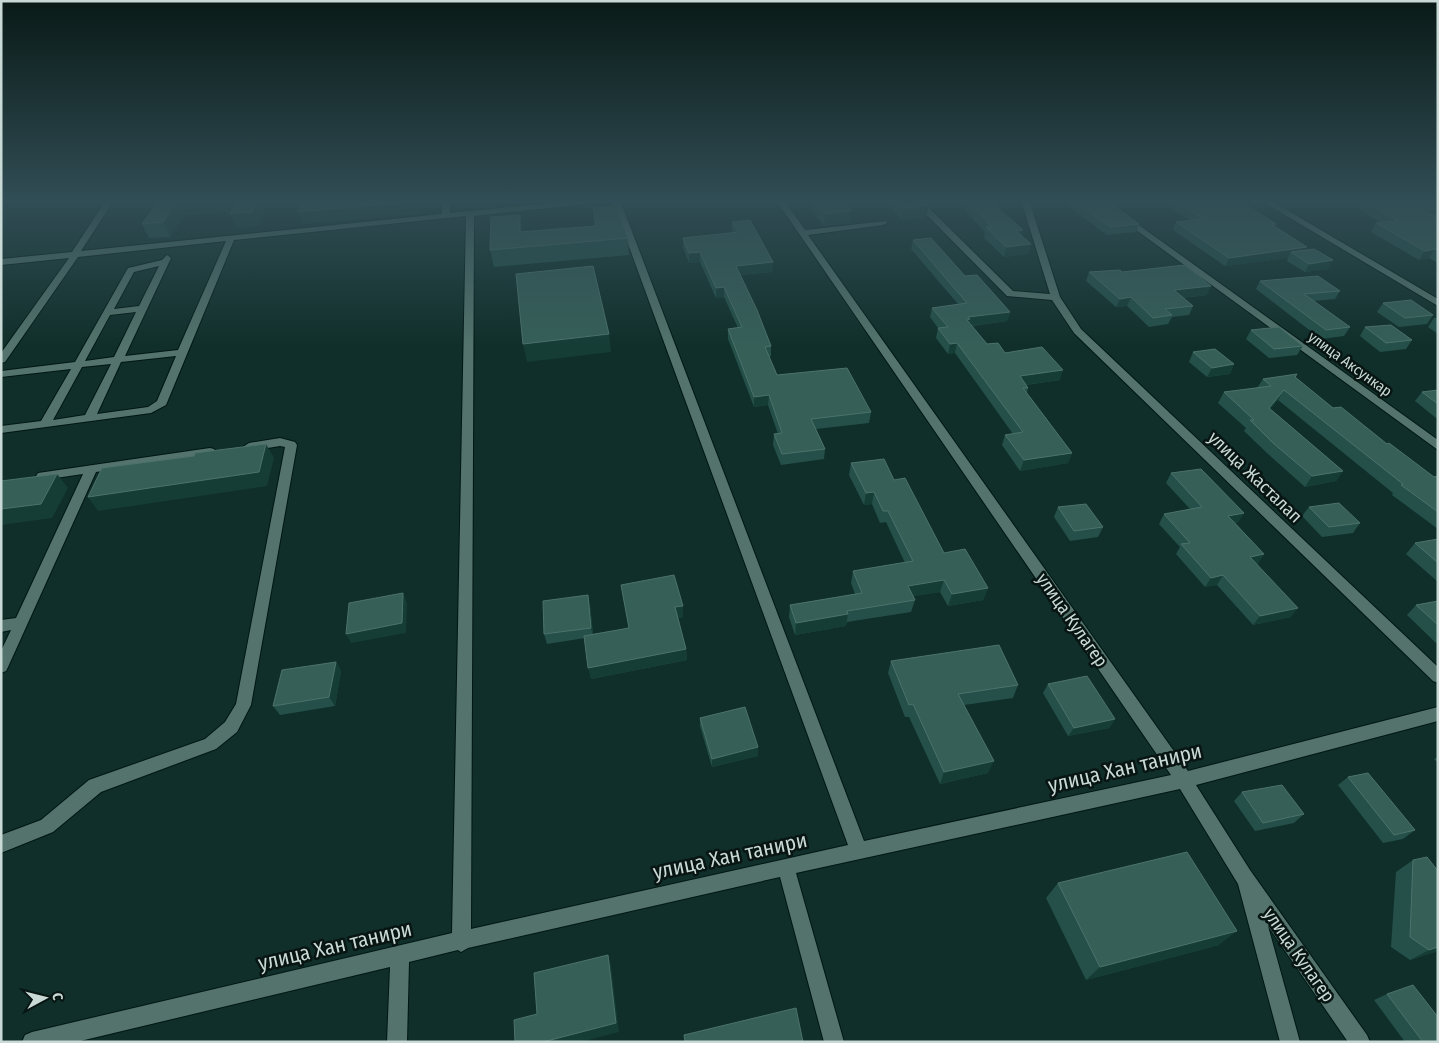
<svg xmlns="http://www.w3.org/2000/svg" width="1439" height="1043" viewBox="0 0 1439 1043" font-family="'Fira Sans Condensed',sans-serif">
<rect width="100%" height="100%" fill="#102f2a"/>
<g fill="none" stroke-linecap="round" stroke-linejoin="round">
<g stroke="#001713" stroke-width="2">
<path id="minor" d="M106,200H114L81,251L442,214V200H450V213L579,200H607L603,202L474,216L471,929L848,845L612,200H620L864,841L1171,775L776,200H784L805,230L886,221L887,223L883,225L808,235L1188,771L1438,707V721L1196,785L1250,870L1367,1035L1370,1042H1348L1268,926L1300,1042H1280L1238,884L1180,789L796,873L844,1042H824L780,877L468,948L461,952L458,950L409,962L407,1042H387L390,967L76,1042H22L25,1035L32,1032L452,933L466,216L234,240L166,405L151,413L1,433V426L41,421L71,369L1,377V371L75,362L128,268L162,260L167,255L171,258L125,356L178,350L226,241L78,257L5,362L1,363V353L69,258L1,265V259L72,252ZM159,266L139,306L114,309L134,272ZM136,312L114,357L85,361L110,315ZM176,356L157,401L148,407L97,414L121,362ZM111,364L85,415L53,420L82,367Z
M912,200H921L1013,291L1050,294L1021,200H1029L1060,297L1081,329L1438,667V683L1433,681L1074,333L1052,300L1007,296Z
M1095,200H1104L1438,440V450Z
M1260,200H1270L1438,299V306Z
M280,438L295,442L297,445L251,705L237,732L216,749L101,792L53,832L1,853V835L41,820L89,780L205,739L225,722L236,704L285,447L280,446L249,451L243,447L249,443Z
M210,448L214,449L216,452L214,455L96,472L8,667L6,671L1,673V651L11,630L1,632V620L16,618L83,474L42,480L36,476L38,473Z"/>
</g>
<use href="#minor" fill="#53736c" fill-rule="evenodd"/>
</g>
<path fill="#245049" d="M269,200L258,226L236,228L232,211L184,215L170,237L149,238L142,224L156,205Z
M811,200H843L851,211L850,223L824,226L810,208Z
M886,200H924L929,205L926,217L902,220L885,202Z
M956,200H989L1021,235L1031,244L1028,254L1004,257L984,238L985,232L956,201Z
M1060,200H1106L1139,224L1136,232L1107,235Z
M1108,200H1239L1276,224L1274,227L1307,247L1305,250L1333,260L1328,269L1305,272L1287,261L1288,258L1225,266L1173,230L1176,222L1190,220L1162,202L1116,207Z
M1344,200H1438V216L1434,217L1438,218V263L1429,258L1419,260L1371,232L1376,223H1381Z
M593,208L628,238L629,255L494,267L490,250L595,226Z
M732,222L773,262L772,272L740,275L771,346V356L769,357L777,375L871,412L869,423L816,429L825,449L824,459L781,465L773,445L774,434H778L768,405L754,407L728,339V329L738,328L724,297L716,298L700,262L689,263L683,247V238L733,233L732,231Z
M913,240L965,276L1010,312L1007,321L972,326L987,344L1060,380L1026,385L1028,388L1027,393L1072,453L1068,463L1020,471L1002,445L1005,435L1013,434L955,353L948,354L936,338L938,328L930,317L932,308L958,304L911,249Z
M1089,272H1122L1207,295L1183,298L1193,306L1189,315L1172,317L1168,324L1149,327L1127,306L1116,307L1086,281Z
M1260,281L1340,291L1335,299L1314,301L1350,327L1344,336L1321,339L1256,289Z
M1383,303L1433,315L1427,324L1399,327L1377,312Z
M1434,318H1438V334L1428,327Z
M1365,327L1412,340L1406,349L1380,352L1360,336Z
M1251,330L1303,346L1297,355L1269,358L1246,339Z
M1193,352L1234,364L1230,374L1207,377L1189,362Z
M1297,374L1295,378L1333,408L1387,444L1434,477L1438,476V529L1392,495L1393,493L1278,400L1270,409L1343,471L1336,481L1305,487L1267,453L1244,431L1246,428L1218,403L1224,392L1257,388L1263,379Z
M1438,390V417L1436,418L1415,401L1422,392Z
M851,463L894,480L944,553L988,588L983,600L948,606L940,592L913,596L915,600L911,612L847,622L846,626L795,635L789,617L790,605L855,594L851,583L853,571L905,563L886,522L880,523L872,504L864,505L849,475Z
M1171,473L1244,513L1238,522L1235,523L1264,554L1257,564L1291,617L1253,625L1217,585L1205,587L1176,554L1180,547L1159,524L1164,514L1190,509L1166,483Z
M1058,507L1103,527L1098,537L1070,541L1054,517Z
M1309,507L1360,523L1353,533L1322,537L1302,516Z
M1438,539V582L1406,554L1415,543Z
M621,585L683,617L678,618L686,649L687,660L591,679L585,638L547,644L544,634L590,604L593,634L629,628Z
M1438,601V642L1436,643L1407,615L1416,605Z
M891,661L1018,685L1013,698L964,705L988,773L940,784L909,717H905L888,673Z
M336,662L341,671L335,706L280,715L273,706Z
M1048,684L1115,719L1109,728L1068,736L1043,693Z
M700,718L758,756L712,767L700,726Z
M1438,757V763L1434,759Z
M1348,777L1415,830L1403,839L1383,843L1338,785Z
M1242,792L1304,814L1294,823L1255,831L1234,801Z
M1413,860L1438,871V951L1410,960L1391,947L1396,872Z
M1058,883L1219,945L1086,980L1046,898Z
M1387,994L1438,1042H1405L1374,1000Z"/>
<path fill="#153d36" d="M154,200H162L159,212Z
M189,200H241L245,209L184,215L170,237L163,222L177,201Z
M257,200H269L258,226L236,228L230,214Z
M415,200H419L418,214L303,224L298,212Z
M1119,200H1163L1162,202L1116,207Z
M929,205L926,217L902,220L904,208Z
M851,211L850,223L824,226L825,214Z
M520,215L523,231V249L520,232Z
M1023,230L1020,240L1016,231Z
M1031,244L1028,254L1004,257L1006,247Z
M1307,247L1302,256L1291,252L1288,258L1225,266L1229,258Z
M1435,249L1429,258L1419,260L1425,251Z
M700,252V262L689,263V253Z
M1333,260L1328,269L1305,272L1309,264Z
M773,262L772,272L736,275V266Z
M1211,286L1207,295L1170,299L1174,290Z
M724,287V297L716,298V288Z
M1131,297L1127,306L1116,307L1120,299Z
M1010,312L1007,321L968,326L965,329L968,317Z
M609,334L611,352L527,362L523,344Z
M957,343L955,353L948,354L950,344Z
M1234,364L1230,374L1207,377L1212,368Z
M1063,370L1060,380L1016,386L1020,376Z
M1284,390L1278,400L1263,418L1269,408Z
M769,395L768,405L754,407V397Z
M266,444L274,458L267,486L98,511L88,497Z
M1072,453L1068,463L1020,471L1024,460Z
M1343,471L1336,481L1305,487L1312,476Z
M57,474L68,488L52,518L1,525V509Z
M874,492L872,504L864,505L866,493Z
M1244,513L1238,522L1222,525L1228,516Z
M1264,554L1258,564L1244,567L1250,557Z
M1223,575L1217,585L1205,587L1211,578Z
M944,580L940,592L905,598L908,586Z
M988,588L983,600L948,606L952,594Z
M403,593L407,603L406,633L351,643L346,634Z
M588,595L590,604L593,637L591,628Z
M683,606V617L676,619L675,607Z
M1298,608L1291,617L1253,625L1260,616Z
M848,614L846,626L795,635L796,623Z
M686,649L687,660L591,679L588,668Z
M336,662L341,671L335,706L329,697Z
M1115,719L1109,728L1068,736L1074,728Z
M758,747V756L712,767V759Z
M994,761L988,773L940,784L944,772Z
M1237,931L1219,945L1086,980L1100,967Z
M1438,947V951L1410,960L1429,950Z
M608,955L611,965L619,1032L580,1042H543Z"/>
<path fill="#365f58" stroke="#4d726c" d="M159,200H189L177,201L163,222L142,224Z
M237,200H257L252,212L230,214Z
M302,200H415L414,202L298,212Z
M814,200H843L851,211L825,214Z
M897,200H924L929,205L904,208Z
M967,200H989L1023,230L1016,231L1031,244L1006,247L986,227H992Z
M1073,200H1106L1139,224L1110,227Z
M1175,200H1239L1276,224H1271L1307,247L1229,258L1176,222L1203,219Z
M1363,200H1438V208L1421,210L1438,218V251L1435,249L1425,251L1376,223L1398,221Z
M616,206L628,238L490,250L491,217L520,215V232L596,226L593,208Z
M750,220L773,262L736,266L757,310L771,346L765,347L777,375L847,368L871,412L811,419L825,449L782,454L774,434L782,433L769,395L754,397L728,329L742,327L724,287L716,288L700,252L689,253L683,238L739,232L732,222Z
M931,238L965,276L977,275L1010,312L968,317L970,319L967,320L987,344L998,343L1005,353L1042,347L1063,370L1020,376L1028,388H1023L1072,453L1024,460L1005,435L1023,432L957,343L950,344L938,328L948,327L932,308L967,303L913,240Z
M1314,249L1333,260L1309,264L1291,252Z
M1185,265L1211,286L1174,290L1193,306L1165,309L1172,315L1153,318L1131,297L1120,299L1089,272L1120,270L1122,272Z
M593,266L609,334L523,344L516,274Z
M1318,276L1340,291L1304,294L1350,327L1326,330L1260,281Z
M1411,300L1433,315L1405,318L1383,303Z
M1391,325L1412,340L1386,343L1365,327Z
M1279,327L1303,346L1274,349L1251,330Z
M1215,349L1234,364L1212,368L1193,352Z
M1297,374L1295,377L1333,408L1341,407L1387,444L1389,443L1434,477L1438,476V512L1401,485L1403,484L1284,390L1269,408L1343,471L1312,476L1273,443L1250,420H1254L1224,392L1271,386L1263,379Z
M1438,390V404L1422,392Z
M266,444L259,472L88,497L102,468L194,456L195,453Z
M884,459L894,480L905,478L944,553L965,549L988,588L952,594L944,580L908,586L915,600L847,611L848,614L796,623L790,605L862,593L853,571L913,561L888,511H883L874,492L866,493L851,463Z
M1201,469L1244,513L1228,516L1264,554L1250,557L1298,608L1260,616L1223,575L1211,578L1181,544L1190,543L1164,514L1202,507L1171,473Z
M57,474L41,504L1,509V481Z
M1339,503L1360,523L1329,527L1309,507Z
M1086,504L1103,527L1074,531L1058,507Z
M1438,539V563L1415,543Z
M674,575L683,606L675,607L686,649L588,668L584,636L629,628L621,585Z
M403,593L402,623L346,634L349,603Z
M588,595L591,628L544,634L543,601Z
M1438,601V625L1416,605Z
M999,645L1018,685L958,694L994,761L944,772L913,704L909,705L891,661Z
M336,662L329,697L273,706L282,670Z
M1087,676L1115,719L1074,728L1048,684Z
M745,707L758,747L712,759L700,718Z
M1368,773L1415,830L1394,835L1348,777Z
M1282,785L1304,814L1263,823L1242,792Z
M1187,852L1237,931L1100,967L1058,883Z
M1427,857L1438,871V947L1429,950L1410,937L1413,860Z
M608,955L616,1023L543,1042H515L514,1020L537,1014L534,973Z
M1413,985L1438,1017V1042H1423L1387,994Z
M796,1008L803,1042H685L684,1035Z"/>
<linearGradient id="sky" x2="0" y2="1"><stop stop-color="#091a17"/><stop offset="0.58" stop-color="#314d55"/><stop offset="1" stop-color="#314d55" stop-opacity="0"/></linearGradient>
<rect width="1439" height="346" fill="url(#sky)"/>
<g text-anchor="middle" stroke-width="5" stroke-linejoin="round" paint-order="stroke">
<g font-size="15" fill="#c9dad6" stroke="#081512">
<text transform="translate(1350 364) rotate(36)" y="5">улица Аксункар</text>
</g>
<g font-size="18" fill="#c9dad6" stroke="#081512">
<text transform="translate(1255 477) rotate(44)" y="6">улица Жасталап</text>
<text transform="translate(1072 620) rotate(55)" y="6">улица Кулагер</text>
<text transform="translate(1299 955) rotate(55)" y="6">улица Кулагер</text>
</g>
<g font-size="21" fill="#c9dad6" stroke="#081512">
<text transform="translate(1125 768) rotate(-13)" y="7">улица Хан танири</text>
<text transform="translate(730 856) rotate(-12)" y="7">улица Хан танири</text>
<text transform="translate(335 946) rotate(-13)" y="7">улица Хан танири</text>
</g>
</g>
<rect width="1439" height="1043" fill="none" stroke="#c9dad6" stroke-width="5"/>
<g transform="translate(45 998) rotate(83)" stroke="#081512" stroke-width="4" paint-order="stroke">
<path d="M0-4L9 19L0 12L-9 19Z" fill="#c9dad6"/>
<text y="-8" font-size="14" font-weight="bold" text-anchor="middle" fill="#c9dad6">С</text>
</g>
</svg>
